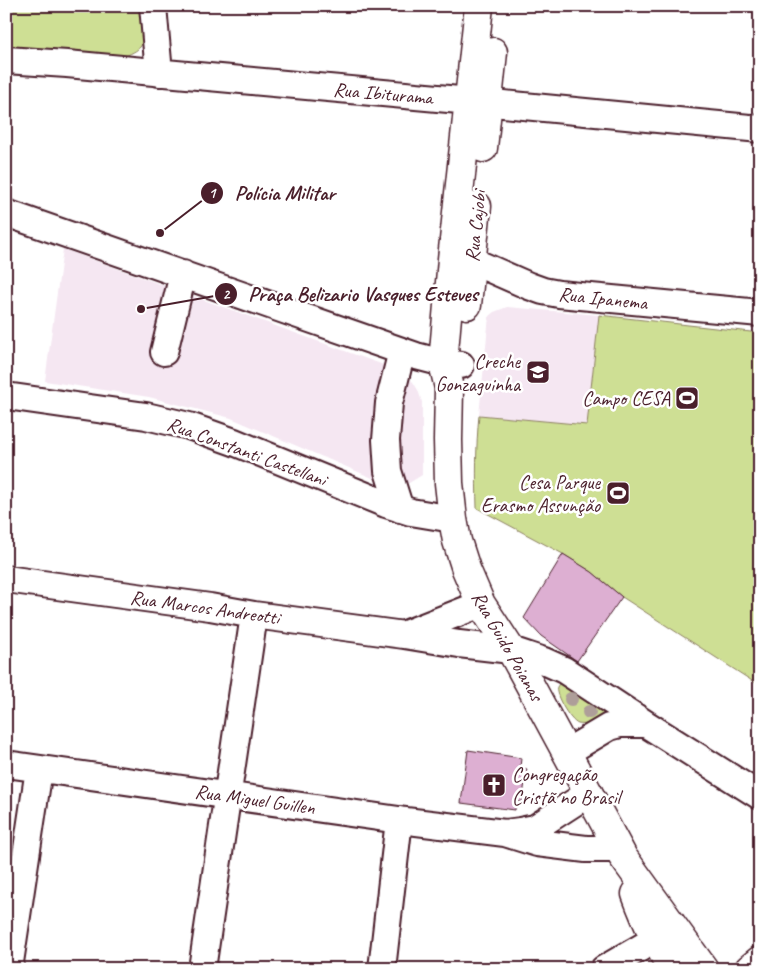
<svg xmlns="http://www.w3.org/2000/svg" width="766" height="975" viewBox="0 0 766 975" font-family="Caveat,sans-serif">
<rect width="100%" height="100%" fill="#fff"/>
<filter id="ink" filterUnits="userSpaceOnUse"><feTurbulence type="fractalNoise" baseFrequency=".02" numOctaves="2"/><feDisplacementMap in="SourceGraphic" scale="10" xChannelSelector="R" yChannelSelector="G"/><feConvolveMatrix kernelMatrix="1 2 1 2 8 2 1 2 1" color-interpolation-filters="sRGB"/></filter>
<g filter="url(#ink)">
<path fill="#f5e7f2" d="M63,249L392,368L405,374L413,382L418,390L422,402V475L409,483L399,485L382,482L231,418L149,397L45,381Z
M507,307L599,315L587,425L479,415L489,316L494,312Z"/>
<path fill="#cedf94" stroke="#8c7f60" d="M6,6H140C143,13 143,19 143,26C145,45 142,49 125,56L6,46Z
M599,315L760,333V686L622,597L592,572L563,554L477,508C476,477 476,446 479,415L587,425Z
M563,681L606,711C603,716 599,719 594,721C589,724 584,725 578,724C570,721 554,694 557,687C559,683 560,683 563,681Z"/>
<path fill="#ddafd2" stroke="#4a1f2b" d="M563,554L592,572L622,597L577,661L541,636L524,618Z
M468,750L521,758L520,768L527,769L522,802L516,801L515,810L461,803Z"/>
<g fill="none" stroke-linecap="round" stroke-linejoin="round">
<g stroke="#4a1f2b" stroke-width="30">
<path id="minor" d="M153,6L159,73
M6,60L67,64L503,104L760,129
M6,213L416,356L443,363L461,365
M452,259L472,261L529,286L543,291L559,294L760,313
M164,352L183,274
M6,396L146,416L189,426L234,442L386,504L411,512L453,519
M400,509L388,471L386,440L389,403L402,351
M6,579L210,607L254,615L404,635L459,644L511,650L544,661L564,670L646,724L760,796
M405,634L481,604
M567,752L609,727L620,724H646
M6,764L399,820L505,833L537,843L586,849H619
M505,833L520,831L535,828L589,793
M9,969L39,769
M202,969L254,615
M382,969L399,820
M604,969L673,929"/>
</g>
<g stroke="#4a1f2b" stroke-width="31">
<path id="major" d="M479,6L452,259L443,363L449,388L448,440L449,483L453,519L457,541L466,569L481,604L511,650L623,857L704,969
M483,148L493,52
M467,305L477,206
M636,894C646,921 657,946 673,969
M749,969L760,960"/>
</g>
<use href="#minor" stroke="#fff" stroke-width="26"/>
<use href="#major" stroke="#fff" stroke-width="28"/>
</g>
<g fill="#ae9e99">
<circle cx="571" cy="699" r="7"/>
<circle cx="589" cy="712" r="7"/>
</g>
</g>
<defs>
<g id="school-square" transform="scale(1.25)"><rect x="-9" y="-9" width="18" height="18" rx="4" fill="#4a1f2b" stroke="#fff"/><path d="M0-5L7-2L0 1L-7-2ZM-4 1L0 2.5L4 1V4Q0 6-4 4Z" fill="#fff"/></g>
<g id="stadium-square" transform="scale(1.25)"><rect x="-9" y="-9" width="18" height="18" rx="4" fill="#4a1f2b" stroke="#fff"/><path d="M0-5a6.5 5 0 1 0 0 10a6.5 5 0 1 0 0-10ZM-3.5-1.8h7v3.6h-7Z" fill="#fff"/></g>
<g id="church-square" transform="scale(1.25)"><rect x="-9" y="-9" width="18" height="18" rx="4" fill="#4a1f2b" stroke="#fff"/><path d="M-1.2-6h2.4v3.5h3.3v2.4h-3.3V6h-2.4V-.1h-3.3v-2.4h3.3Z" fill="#fff"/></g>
</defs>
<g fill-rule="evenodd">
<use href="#school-square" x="538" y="372"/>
<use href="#stadium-square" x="687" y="398"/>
<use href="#stadium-square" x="618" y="493"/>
<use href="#church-square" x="494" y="785"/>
</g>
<g text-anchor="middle" stroke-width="5" stroke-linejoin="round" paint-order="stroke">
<g font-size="20" fill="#4a1f2b" stroke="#fff">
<text transform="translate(383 93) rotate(5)" y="7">Rua Ibiturama</text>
<text transform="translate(475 226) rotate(-84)" y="7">Rua Cajobi</text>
<text transform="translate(603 298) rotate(6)" y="7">Rua Ipanema</text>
<text transform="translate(247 451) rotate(20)" y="7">Rua Constanti Castellani</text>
<text transform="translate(205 607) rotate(8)" y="7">Rua Marcos Andreotti</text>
<text transform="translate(508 646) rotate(60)" y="7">Rua Guido Poianas</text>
<text transform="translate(255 799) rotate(8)" y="7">Rua Miguel Guillen</text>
</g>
<g font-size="20" fill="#4a1f2b" stroke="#fff" text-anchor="end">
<text x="520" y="368">Creche<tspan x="520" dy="23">Gonzaguinha</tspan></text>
<text x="670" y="405">Campo CESA</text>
<text x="600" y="489">Cesa Parque<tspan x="600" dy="23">Erasmo Assunçăo</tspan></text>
<text x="512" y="781" text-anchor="start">Congregação<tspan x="512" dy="23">Cristã no Brasil</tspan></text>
</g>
</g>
<path fill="none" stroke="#4a1f2b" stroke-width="2" d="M160 233L212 193M141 309L226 294"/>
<g fill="#4a1f2b" stroke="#fff" stroke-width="2">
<circle cx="160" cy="233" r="5"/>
<circle cx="141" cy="309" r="5"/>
<circle cx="212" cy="193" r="12"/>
<circle cx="226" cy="294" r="12"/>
</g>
<g font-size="15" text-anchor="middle" font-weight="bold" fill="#fff">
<text x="212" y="198">1</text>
<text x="226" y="299">2</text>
</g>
<g font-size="21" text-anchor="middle" font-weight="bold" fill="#4a1f2b" stroke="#fff" stroke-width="5" stroke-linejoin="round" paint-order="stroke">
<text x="285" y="200">Polícia Militar</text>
<text x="363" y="301">Praça Belizario Vasques Esteves</text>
</g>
<rect width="766" height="975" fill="none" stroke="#fff" stroke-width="25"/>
<rect x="12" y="12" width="741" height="950" fill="none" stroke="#4a1f2b" stroke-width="2" filter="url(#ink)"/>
</svg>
